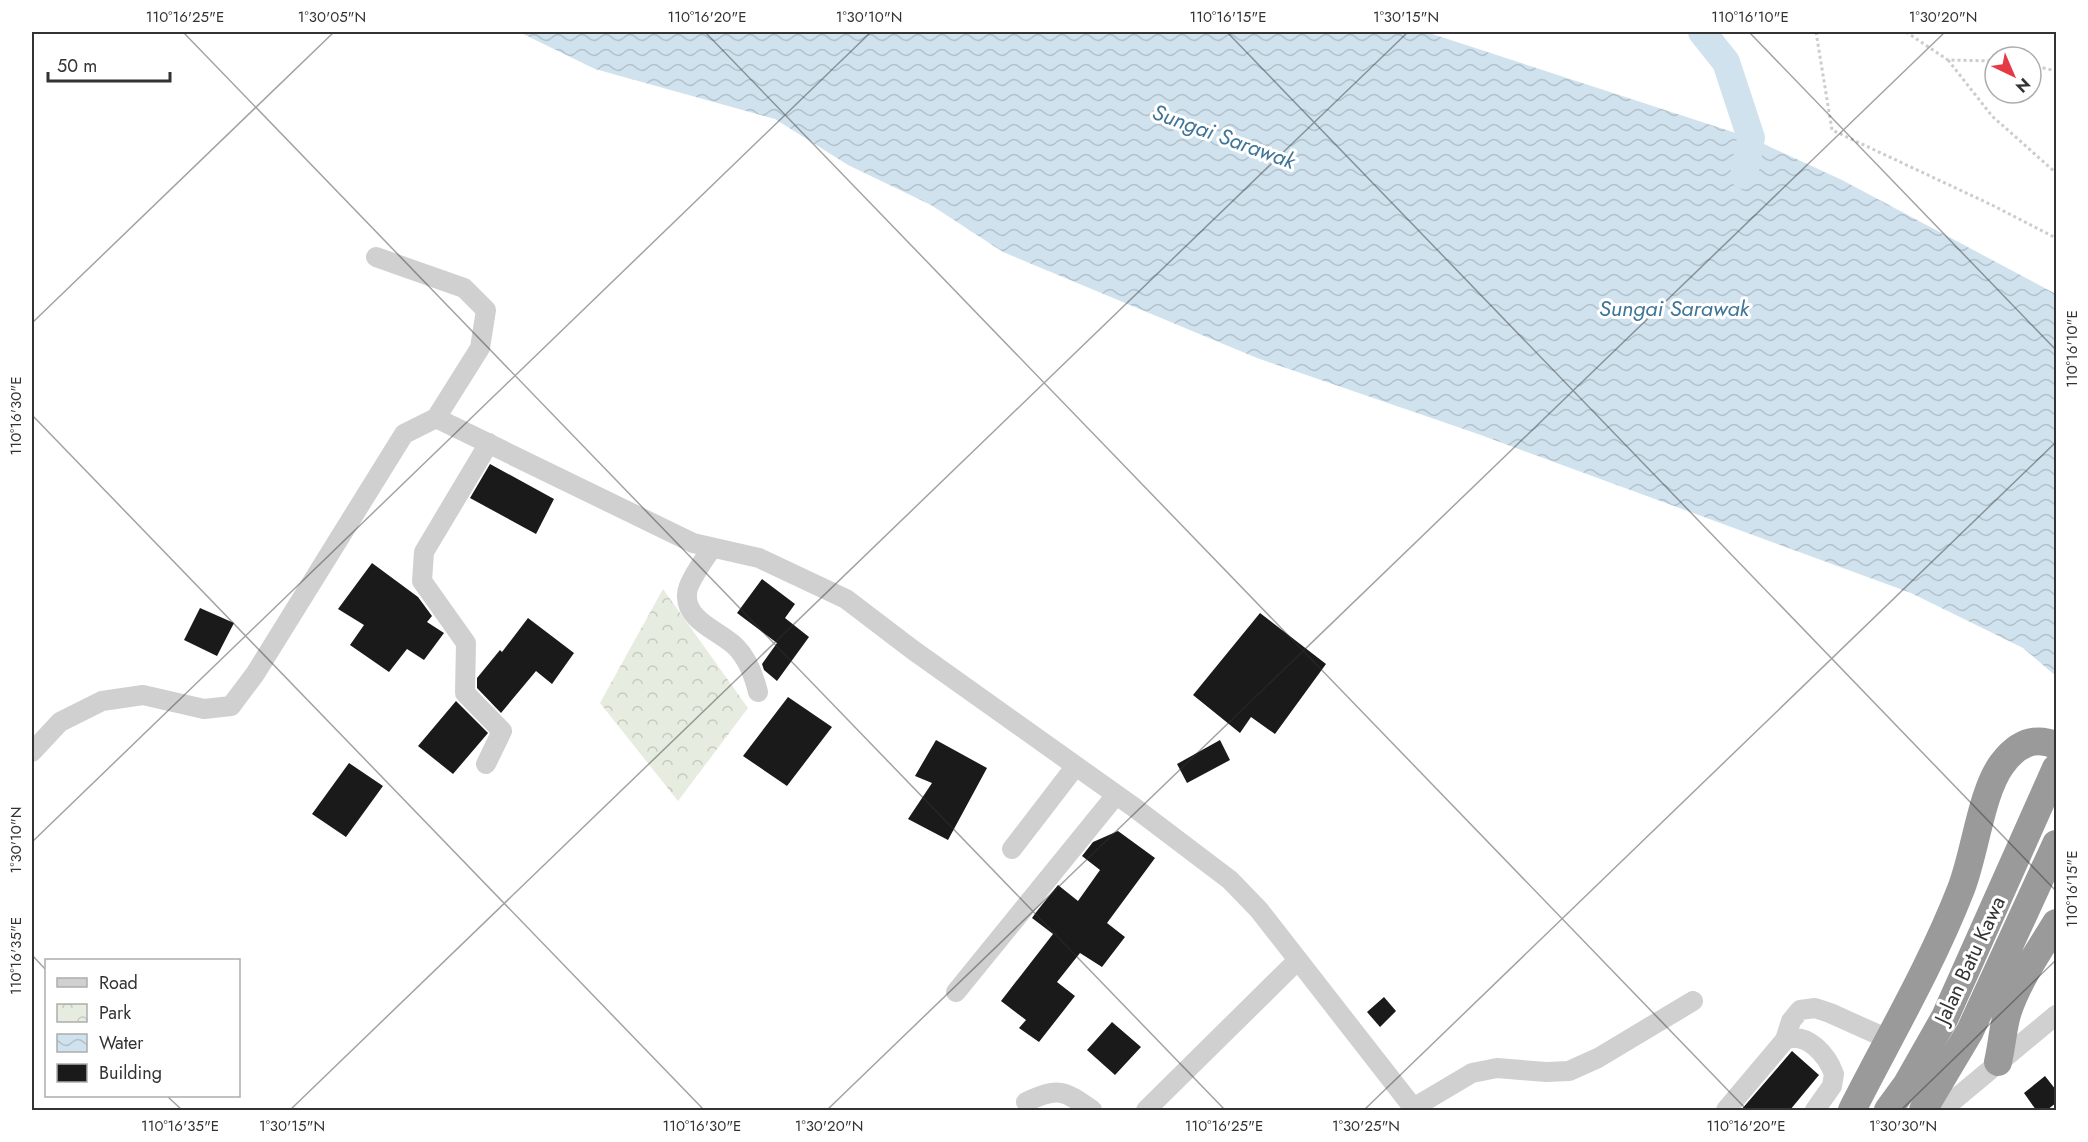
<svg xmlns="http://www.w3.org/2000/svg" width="2088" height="1142" viewBox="0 0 2088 1142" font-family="Jost,sans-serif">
<defs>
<pattern id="park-crowns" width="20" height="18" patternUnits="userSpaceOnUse" patternTransform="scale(1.5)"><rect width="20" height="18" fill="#e6ecdf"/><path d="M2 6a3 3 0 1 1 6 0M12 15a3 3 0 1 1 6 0" fill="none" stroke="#c6cbc0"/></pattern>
<pattern id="water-waves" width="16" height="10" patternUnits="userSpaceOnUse" patternTransform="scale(1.5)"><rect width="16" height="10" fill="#cfe2ee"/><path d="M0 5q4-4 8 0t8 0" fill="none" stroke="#b2c2cd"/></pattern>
</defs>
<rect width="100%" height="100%" fill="#fff"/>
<path fill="url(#park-crowns)" d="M663,589L748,708L678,801L600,703Z"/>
<path fill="url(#water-waves)" d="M519,32H1426L1751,138L1842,180L2056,294V676L2023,648L1911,593L1478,434L1257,358L1003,252L931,205L848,165L775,119L595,69Z"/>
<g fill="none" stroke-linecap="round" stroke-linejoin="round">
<path stroke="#cfe2ee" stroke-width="28" d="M1702,32L1726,62L1751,138L1744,175"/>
</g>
<path fill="#1a1a1a" d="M490,464L554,499L536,534L470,498Z
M372,563L418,597L432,616L427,622L444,633L424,660L407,649L389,672L350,645L364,625L338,609Z
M762,579L795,604L785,618L809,637L777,681L764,670L762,664L777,643L737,613Z
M200,608L234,623L217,656L184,640Z
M1260,613L1326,664L1275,734L1251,717L1240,733L1193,695Z
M528,618L574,653L552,684L536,671L501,713L477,688V678L500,650L502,652Z
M788,697L832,727L787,786L743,756Z
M456,701L488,733L453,774L418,746Z
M936,740L987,768L948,840L908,819L932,783L915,776Z
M1220,740L1230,760L1187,783L1177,764Z
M349,763L383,786L346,837L312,814Z
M1118,831L1155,858L1107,923L1125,937L1102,967L1080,953L1057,982L1075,996L1039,1042L1019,1028L1026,1020L1001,1001L1053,934L1032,918L1037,911L1058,885L1078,901L1100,870L1082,856L1093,842Z
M1384,997L1396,1011L1380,1027L1367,1012Z
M1112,1022L1141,1047L1115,1075L1087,1050Z
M1792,1051L1819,1075L1790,1110H1741Z
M2045,1076L2056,1090V1103L2047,1110H2036L2024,1093Z"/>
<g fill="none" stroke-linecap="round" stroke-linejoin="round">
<path stroke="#cdcdcd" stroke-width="3" stroke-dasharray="3 3" stroke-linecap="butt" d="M1816,32L1832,130L1994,206L2056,238
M1906,32L1948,60L1995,61
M1948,60L1992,116L2056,173
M2031,65L2056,71"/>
<path stroke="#d0d0d0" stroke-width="20" d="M376,257L464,288L486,310L480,348L436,418
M711,549C705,559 687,583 687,594C685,621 720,631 736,647C748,659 754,676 758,692
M32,752L60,722L102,701L143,695L204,709L231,706L255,674L404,434L436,418L693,543L759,558L846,599L913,650L1135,808L1230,880L1259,910L1415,1110
M486,764L502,731L465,693L466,643L422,581L424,552L489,443
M1012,849L1075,767
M956,992L1116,795
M1785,1040L1791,1021L1800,1010L1815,1008L1830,1013L1888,1039
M1026,1102C1058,1087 1064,1090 1092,1110
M1413,1108L1472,1073L1497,1068L1546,1072L1569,1071L1598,1058L1693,1001
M1146,1110L1298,960
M1726,1110L1785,1040C1807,1031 1827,1055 1834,1074L1832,1086L1815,1110
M1942,1110L2056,1015"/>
<path stroke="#9a9a9a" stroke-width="28" d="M1998,1062C2002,1045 2003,1026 2008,1011C2019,979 2039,951 2056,923
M1852,1110C1889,1037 1931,966 1961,889C1975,854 1981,792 2002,764C2017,744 2033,736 2056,745
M1888,1110L1907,1084L1945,1017L2056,768
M1923,1110L1970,1031L2056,844"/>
</g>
<path fill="none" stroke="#333" stroke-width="1.5" stroke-opacity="0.45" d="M183,32L1225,1110M705,32L1747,1110M1227,32L2056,891M1749,32L2056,350M32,323L334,32M32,415L704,1110M32,842L871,32M32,955L46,970M167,1096L182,1110M290,1110L1408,32M827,1110L1945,32M1364,1110L2056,442M1901,1110L2056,960"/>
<g text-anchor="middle" stroke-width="6" stroke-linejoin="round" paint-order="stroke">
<g font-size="21" fill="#333" stroke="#fff">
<text transform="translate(1970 960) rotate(-65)" y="7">Jalan Batu Kawa</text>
</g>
<g font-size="22" font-style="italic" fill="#3f7597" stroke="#fff">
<text transform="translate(1224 136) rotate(20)" y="8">Sungai Sarawak</text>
<text x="1674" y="316">Sungai Sarawak</text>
</g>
</g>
<rect width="2088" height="1142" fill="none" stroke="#ffffff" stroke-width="66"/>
<rect x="45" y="959" width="195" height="138" fill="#ffffff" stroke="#adadad" stroke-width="1.5"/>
<rect x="57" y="978" width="30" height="9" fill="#d0d0d0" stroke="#adadad" stroke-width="1.5"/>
<text x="99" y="989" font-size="18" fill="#333333">Road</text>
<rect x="57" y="1004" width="30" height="18" fill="url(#park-crowns)" stroke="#adadad" stroke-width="1.5"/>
<text x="99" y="1019" font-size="18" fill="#333333">Park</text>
<rect x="57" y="1034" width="30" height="18" fill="url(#water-waves)" stroke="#adadad" stroke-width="1.5"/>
<text x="99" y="1049" font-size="18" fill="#333333">Water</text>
<rect x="57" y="1064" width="30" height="18" fill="#1a1a1a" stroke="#adadad" stroke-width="1.5"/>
<text x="99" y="1079" font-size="18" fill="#333333">Building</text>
<g transform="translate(2013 75) rotate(136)"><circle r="28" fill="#ffffff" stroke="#adadad" stroke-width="1.5"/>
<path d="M0-4.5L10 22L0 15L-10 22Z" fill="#e63946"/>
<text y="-9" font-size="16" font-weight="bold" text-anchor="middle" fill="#333333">N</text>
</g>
<path d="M48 72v9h122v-9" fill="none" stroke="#333333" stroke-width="3"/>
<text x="57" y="72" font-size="18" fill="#333333" stroke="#ffffff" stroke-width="4.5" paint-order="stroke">50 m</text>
<rect x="33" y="33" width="2022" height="1076" fill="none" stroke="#333" stroke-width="2"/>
<g font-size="15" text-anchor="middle" fill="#333">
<text x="185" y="22">110°16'25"E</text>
<text x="332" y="22">1°30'05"N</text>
<text x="707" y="22">110°16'20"E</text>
<text x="869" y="22">1°30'10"N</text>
<text x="1228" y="22">110°16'15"E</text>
<text x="1406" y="22">1°30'15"N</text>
<text x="1750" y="22">110°16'10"E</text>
<text x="1943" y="22">1°30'20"N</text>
<text transform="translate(2072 349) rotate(-90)" y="5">110°16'10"E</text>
<text transform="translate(16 416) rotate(-90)" y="5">110°16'30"E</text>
<text transform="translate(16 840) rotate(-90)" y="5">1°30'10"N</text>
<text transform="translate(2072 889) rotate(-90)" y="5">110°16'15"E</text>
<text transform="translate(16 956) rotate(-90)" y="5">110°16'35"E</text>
<text x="180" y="1131">110°16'35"E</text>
<text x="292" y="1131">1°30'15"N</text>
<text x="702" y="1131">110°16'30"E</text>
<text x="829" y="1131">1°30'20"N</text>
<text x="1224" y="1131">110°16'25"E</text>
<text x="1366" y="1131">1°30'25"N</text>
<text x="1746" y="1131">110°16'20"E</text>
<text x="1903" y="1131">1°30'30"N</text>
</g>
</svg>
